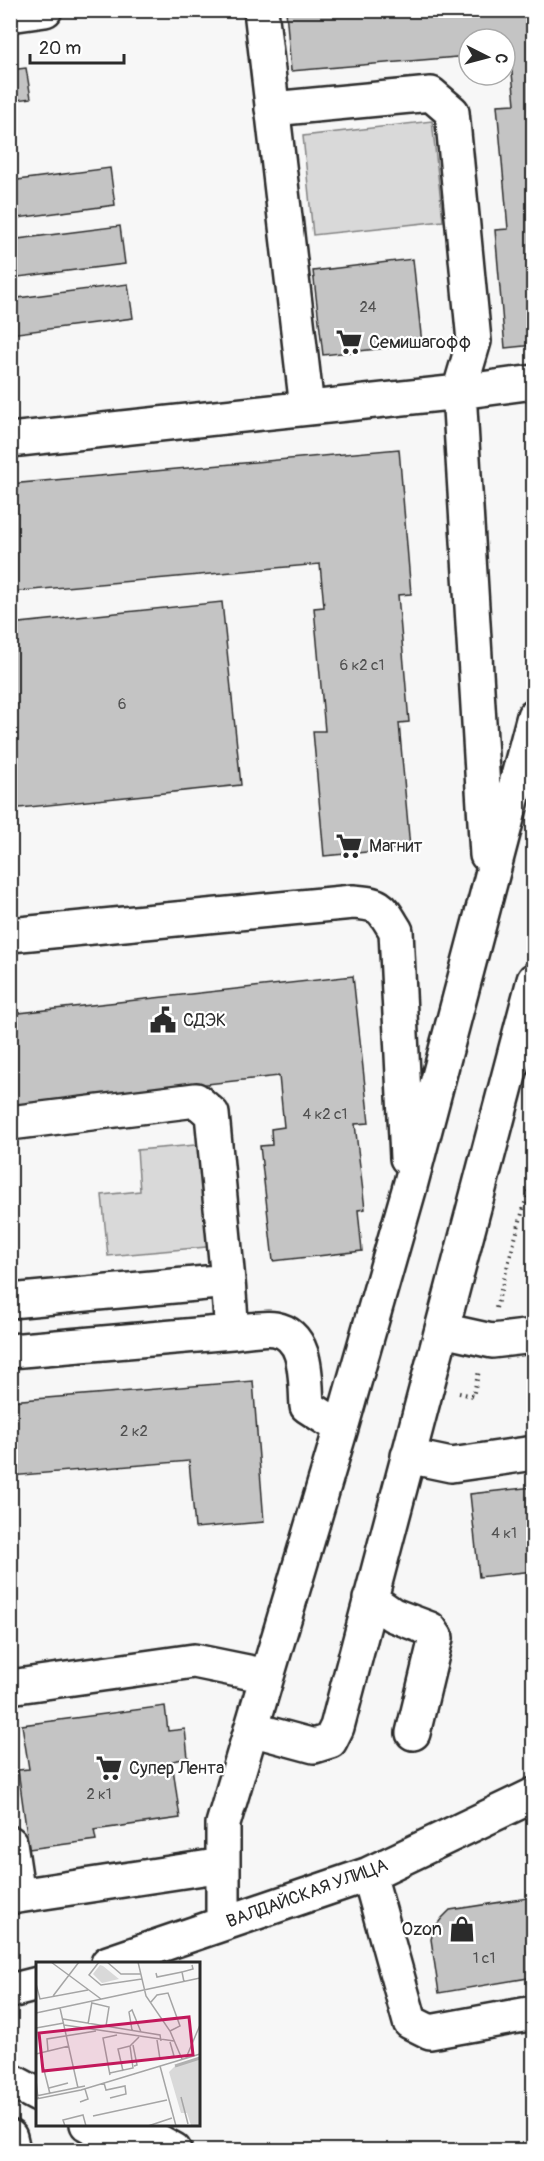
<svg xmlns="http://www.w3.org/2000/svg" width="544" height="2161" viewBox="0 0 544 2161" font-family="Pangolin,sans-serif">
<rect width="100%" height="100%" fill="#f7f7f7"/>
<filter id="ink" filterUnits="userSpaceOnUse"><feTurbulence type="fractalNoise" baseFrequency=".0167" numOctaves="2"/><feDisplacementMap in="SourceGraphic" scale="12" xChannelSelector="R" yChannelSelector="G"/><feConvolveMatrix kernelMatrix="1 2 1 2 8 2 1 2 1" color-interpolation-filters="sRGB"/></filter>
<g filter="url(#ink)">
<path fill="#d9d9d9" stroke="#828282" stroke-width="1.5" d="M432,121L443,221L313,235L303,136Z
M207,1144L217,1246L108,1256L102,1195L140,1191L137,1150Z"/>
<path fill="#c4c4c4" stroke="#2b2b2b" stroke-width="1.5" d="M286,10H534V345L505,348L495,230L508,229L497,105L515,104L510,52H505V39H469V56L291,71Z
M26,68L31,98L10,101V70Z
M110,168L115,205L10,219V181Z
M120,226L125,264L10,278V240Z
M413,259L422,344L323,355L313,271Z
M128,284L133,318L10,334V299Z
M399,449L411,594L398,595L409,722L399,723L410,848L324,856L313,731H325L314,608L324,607L320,564L10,592V484Z
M222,602L241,785L10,809V624Z
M353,976L369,1123L355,1124L365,1209L358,1210L362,1251L273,1261L260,1146L272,1145L271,1129L284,1127L279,1076L10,1106V1014Z
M253,1381L264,1522L195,1528L189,1461L10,1476V1401Z
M534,1487V1571L479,1577L470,1494Z
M165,1706L168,1731L185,1729L188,1758L172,1761L180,1818L94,1830L96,1840L29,1849L18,1770L29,1769L22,1725Z
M534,1897V1977L439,1993L431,1939L435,1927L442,1918L450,1910Z"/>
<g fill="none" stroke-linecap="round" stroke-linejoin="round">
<g stroke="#2b2b2b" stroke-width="38">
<path id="minor" d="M261,10L307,408
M10,15L45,10
M272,109L431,94L452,112L474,341L459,392L487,855
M10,440L459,392L534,382
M10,935L353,902C382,904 381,907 396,931L407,1158
M10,1123L196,1100L212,1114L228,1281
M10,1301L228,1281L232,1332C245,1331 263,1327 275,1329C309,1335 305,1381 307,1406L341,1428
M442,1330L492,1341L534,1336
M10,1351L232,1332
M408,1456L451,1465L534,1453
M370,1599L393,1615L430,1629L436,1638L413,1733
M10,1687L194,1661L267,1676
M251,1729L314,1746L330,1741L337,1727L534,980
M10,1843L18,1896L223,1865
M369,1874L410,2022L430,2032L534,2013
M223,1923V1824L341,1428L409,1190L534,716
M108,1963L369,1874L534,1795
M10,1991L38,1984
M10,2080L38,2095
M87,2124L133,2150
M127,2124L174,2150
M10,2137L13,2150"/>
</g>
<path stroke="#2b2b2b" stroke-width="4" stroke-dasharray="1.5 4.5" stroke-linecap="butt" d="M496,1308L534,1170
M459,1393L473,1396L479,1371
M10,1942L14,1941"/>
<use href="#minor" stroke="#fff" stroke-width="33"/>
</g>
</g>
<defs>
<g id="supermarket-bare" transform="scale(2.07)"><path d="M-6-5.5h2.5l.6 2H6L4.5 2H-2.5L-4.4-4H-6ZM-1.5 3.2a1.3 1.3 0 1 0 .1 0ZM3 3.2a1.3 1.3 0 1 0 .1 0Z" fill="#2b2b2b" stroke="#fff" stroke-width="2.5" paint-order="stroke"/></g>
<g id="civic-bare" transform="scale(2.07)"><path d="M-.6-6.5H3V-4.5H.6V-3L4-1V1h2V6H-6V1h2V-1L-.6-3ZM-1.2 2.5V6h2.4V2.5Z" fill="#2b2b2b" stroke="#fff" stroke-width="2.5" paint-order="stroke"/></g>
<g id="shop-bare" transform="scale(2.07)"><path d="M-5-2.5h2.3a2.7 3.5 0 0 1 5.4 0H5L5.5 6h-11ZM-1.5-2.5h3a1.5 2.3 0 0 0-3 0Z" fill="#2b2b2b" stroke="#fff" stroke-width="2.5" paint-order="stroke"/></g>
</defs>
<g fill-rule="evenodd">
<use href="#supermarket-bare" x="349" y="342"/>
<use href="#supermarket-bare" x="349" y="846"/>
<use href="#civic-bare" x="163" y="1020"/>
<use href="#supermarket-bare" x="109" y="1768"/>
<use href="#shop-bare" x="462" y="1929"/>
</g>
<g text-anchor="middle" stroke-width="4.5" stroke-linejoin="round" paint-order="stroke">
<g font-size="15" fill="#515151">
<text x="368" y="312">24</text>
<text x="362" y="670">6 к2 с1</text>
<text x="122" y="709">6</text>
<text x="325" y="1119">4 к2 с1</text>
<text x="134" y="1436">2 к2</text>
<text x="504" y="1538">4 к1</text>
<text x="99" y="1799">2 к1</text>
<text x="484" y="1963">1 с1</text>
</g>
<g font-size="18" fill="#2b2b2b" stroke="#fff" text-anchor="start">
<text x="369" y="348">Семишагофф</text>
<text x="369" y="852">Магнит</text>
<text x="183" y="1026">СДЭК</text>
<text x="129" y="1774">Супер Лента</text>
<text x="442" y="1935" text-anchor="end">Ozon</text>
</g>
<g font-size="18" fill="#2b2b2b" stroke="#fff">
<text transform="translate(307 1893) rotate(-20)" y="6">ВАЛДАЙСКАЯ УЛИЦА</text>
</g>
</g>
<g transform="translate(36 1962)">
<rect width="164" height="164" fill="#f7f7f7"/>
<path d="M64,3L67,4L83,17L66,21L57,12ZM163,97V163H155L151,151H145L133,110L139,104Z" fill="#d9d9d9"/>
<path fill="none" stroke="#b0b0b0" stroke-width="3" d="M139,104L164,96"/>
<path fill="none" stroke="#a5a5a5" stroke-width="1.5" d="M15,0L65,37M63,0L53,13L65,23L106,17M71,0L85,12H105M102,0L110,34L134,69L146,97M120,11L121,15L146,10M148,20L146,10L157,7L156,3M0,22L4,37L52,28M17,34L43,0M115,40L121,33L132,31L144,64L134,69M56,41L73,45L70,64M24,46L42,126M0,51L164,16M27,57L124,73L125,79M52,62L56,40M28,63L138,79M0,66L28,61M96,68L93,50L96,48L105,70M121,78L124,97L138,94L134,80M97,83L101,103L98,104M12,89L11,77L60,69M0,92L33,84M150,96L164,63M6,100L14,132M124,104L140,164M87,109L82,87L94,84M74,111L97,106L94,84L103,75M74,113L67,76L81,73M0,118L2,136M68,121L70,128L89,124L90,132L74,136M13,126L32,121M0,134L49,124M145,135L152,162M0,137L45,128L164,92M44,140L52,137L49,127M57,154L131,138M29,164L27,158L47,153L50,164M112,164L136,156"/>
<path fill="#c2185b" fill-opacity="0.15" stroke="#c2185b" stroke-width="3" d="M153,55L157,93L7,109L3,71Z"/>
<rect width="164" height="164" fill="none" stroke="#2b2b2b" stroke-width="3"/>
</g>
<rect width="544" height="2161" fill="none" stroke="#fff" stroke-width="36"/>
<rect x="18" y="18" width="508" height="2125" fill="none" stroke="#2b2b2b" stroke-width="2" filter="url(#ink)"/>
<g transform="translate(487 57) rotate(96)"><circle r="28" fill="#ffffff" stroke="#aaaaaa" stroke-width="1.5"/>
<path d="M0-4.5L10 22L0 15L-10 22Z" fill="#2b2b2b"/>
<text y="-9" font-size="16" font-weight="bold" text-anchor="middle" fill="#2b2b2b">С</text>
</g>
<path d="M30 54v9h94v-9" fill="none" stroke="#2b2b2b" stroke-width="3"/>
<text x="39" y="54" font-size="18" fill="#2b2b2b" stroke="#ffffff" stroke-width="4.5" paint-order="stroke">20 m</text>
</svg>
